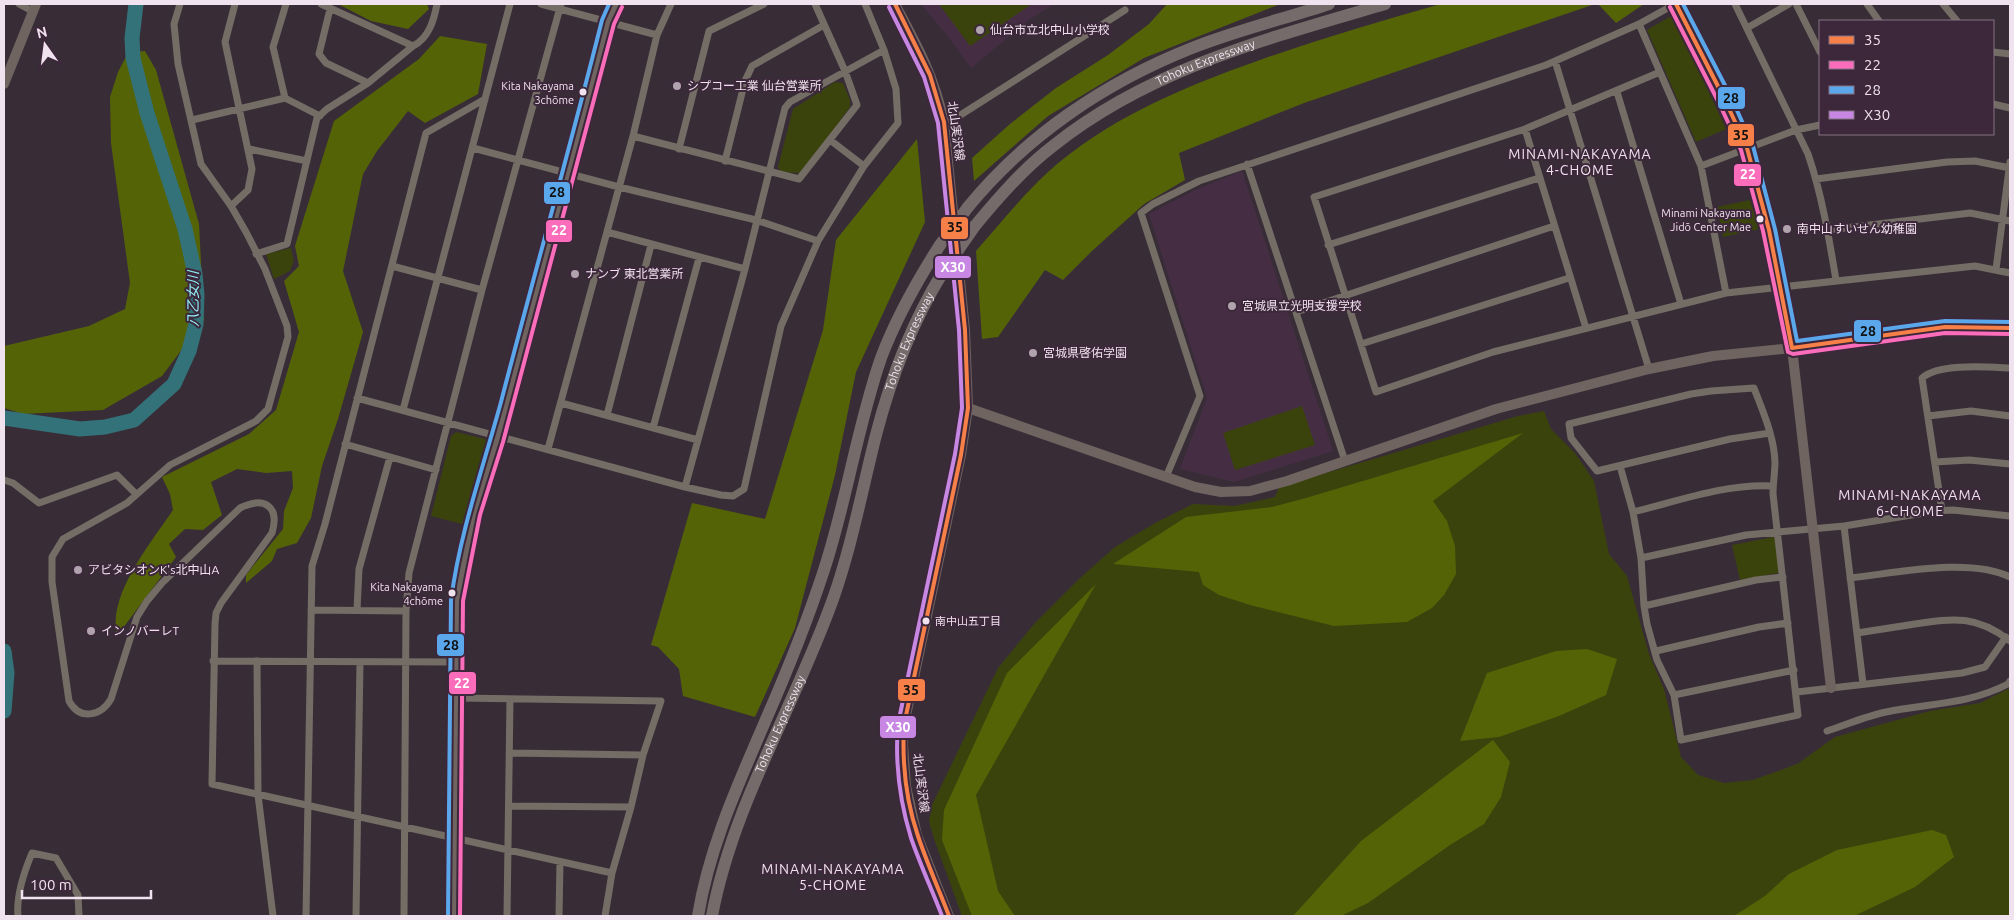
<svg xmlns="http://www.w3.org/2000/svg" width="2014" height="920" viewBox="0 0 2014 920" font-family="Ubuntu,'Noto Sans JP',sans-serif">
<rect width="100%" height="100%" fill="#382d37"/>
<path fill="#452e44" d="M921,4H1054L1029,20L971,68L951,40Z
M1242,171L1333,451L1234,482L1180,469L1207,398L1149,214L1193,191Z"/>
<path fill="#3b430d" d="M939,4H1032L970,46Z
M1673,15L1726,129L1696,142L1647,30Z
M835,82L843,83L850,100V107L802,173L781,172L778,167L793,109Z
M1750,200L1759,229L1723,237L1717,207Z
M291,248L294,261L290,271L274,279L266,254Z
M1302,406L1315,445L1235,470L1223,433Z
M1544,411L1551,429L1575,453L1594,481L1609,554L1627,576L1649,654L1664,689L1681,757L1698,775L1724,783L1753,780L1797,764L1835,737L1930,711L1980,703L2010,688V916H962L934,839L929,821L932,805L998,668L1035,623L1080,578L1115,547L1155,523L1193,504L1234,506L1275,497L1279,487L1518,416Z
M456,432L485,439L490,443L466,525L431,516L451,436Z
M1773,537L1776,539L1780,570L1778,573L1740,580L1732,545Z"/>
<path fill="#556307" d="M338,4H427L429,9L408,29L371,21Z
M1167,4H1280L1144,58L1048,116L974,181L972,158L1010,124L1056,88L1108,55L1149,24Z
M1441,4H1595L1304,103L1179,153L1185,180L1144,204L1092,251L1063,280L1045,270L998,337L982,339L976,251C999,225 1022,196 1047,173C1106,119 1186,86 1260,60C1320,39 1380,21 1441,4Z
M1598,4H1644L1616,23Z
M440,36L487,44L478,94L425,123L408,111L377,151L363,174L343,271L363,332L338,419L322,466L311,518L297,543L277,549L272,561L246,583V575L253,566L283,529L284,511L293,488L292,471L266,473L237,469L211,482L222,515L203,530L185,529L169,544L176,557L117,636C107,595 151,543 173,510L170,494L162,477L249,434L276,410L299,332L284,281L299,266L295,246L334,121L419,59Z
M145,51L156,70L199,224L204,320L162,376L103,410L23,414L4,408V346L89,326L125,309L130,283L111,143L110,97L118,72L127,55L132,52Z
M917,139L925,222L856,372L835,475L795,628L755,717L683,696L679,669L658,647L651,645L692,503L765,519L823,330L836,240Z
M1523,433L1433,501L1447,521L1455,546L1456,574L1444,595L1432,608L1407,622L1334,626L1250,605L1219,595L1203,585L1199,572L1113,564L1186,517L1272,507L1306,498Z
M1096,584L976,795L998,891L1015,916H972L942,840L944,810L1007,673Z
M1587,649L1617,659L1606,695L1559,716L1499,737L1460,741L1487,673L1556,651Z
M1493,740L1510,762L1501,797L1484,824L1450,845L1368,903L1341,916H1293L1361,841Z
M1932,830L1946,835L1954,857L1915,887L1854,916H1734L1765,896L1789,874L1837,850Z"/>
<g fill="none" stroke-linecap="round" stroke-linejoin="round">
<path stroke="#337279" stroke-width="15" d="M4,418L80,429L105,427L134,420L174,384L189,351L196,324L197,295L195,274L185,229L147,113L133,58L132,38L136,4
M4,651L7,673L4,711"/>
<path stroke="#746d65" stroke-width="7" d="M19,4L32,11
M180,4L174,24L178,64L201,164L231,206L246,232L265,269L287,326L288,337L268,409L256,421L170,465L127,503L63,539L52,557V582L69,701C80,721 101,716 111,699L137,617L147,601L162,583L240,508C264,496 280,506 272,533L221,603L216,613L215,624L212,784L612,873
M321,4L413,46
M541,4L657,35
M1735,4L1808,154C1822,195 1829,238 1836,280
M1796,4L1820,52
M1867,4L1879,21
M1943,4L1957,21
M330,9L319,54L326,63L368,83
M1639,24L1701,166L1726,293
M1747,28L1789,4
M1993,52L2010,54
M1555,61L1649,369
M1660,72L1525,129L1314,197L1376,392L1493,352L1726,293L1975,266L2010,273
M1617,92L1681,304
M285,98L273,47L286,4
M1993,104L2010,108
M192,120L285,98L320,116
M944,122L959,116L1125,10
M1525,129L1586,328
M633,136L799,179L857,105L845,71L815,4
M830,140L864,166
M473,148L619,187L756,220L818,241
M249,149L307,161
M679,149L709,31L764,4
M725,161L745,81L752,66L824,25
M1247,164L1345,461
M1701,166L1796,130L1820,125
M1816,179L1947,162L1975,161L2010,168
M231,206L248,190L252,169L225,42L235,4
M1828,230L1970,213L2010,221
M607,232L745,269
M1328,245L1539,178
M256,254L287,244L317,118L327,109L368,83L413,46C429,38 434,20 437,4
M392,266L482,290
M1996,269L2010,162
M1296,312L1554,226
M1361,344L1569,278
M357,398L685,487L721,495L733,496L744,489L781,326L818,241L864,166L898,123L896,89L884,50L865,4
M561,403L698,440
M403,410L510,4
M607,415L651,245
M1928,416L1971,411L2010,416
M653,428L699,258
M345,444L436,470
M548,449L633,136L657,35L671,4
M1935,462L1969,460L2010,464
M1620,466L1633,512L1641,558L1644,606L1647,624L1657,660L1674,695L1681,740L1798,715L1773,494C1773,483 1775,472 1775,462C1774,436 1763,412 1754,388L1711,391L1691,394L1569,424L1571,438L1597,471L1730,439L1770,433
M1166,477L1200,396L1141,213L1153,204L1199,181L1546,65L1639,24L1675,4
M4,480L13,483L39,503L117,475L136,494
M685,487L745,269L785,108L790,102L884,50
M1942,511L1922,378C1939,363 1987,367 2010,368
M1633,512C1678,501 1727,483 1773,486
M1844,526L1863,684
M1641,558L1746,535L1844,526L1936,511L1953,510L2010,516
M1850,578C1896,573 1969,557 2010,577
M1644,606L1756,580L1783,577
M311,610L406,611
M357,610L359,569L390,457
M1857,633C1876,630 1895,627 1915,624C1954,618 1977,615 2010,641
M1656,651L1759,627L1788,623
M213,661L457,662
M257,661L258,795L273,916
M1797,692L1962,673L1985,667L2006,637
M1674,695L1794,670
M457,698L661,701L643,755L631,807L612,873L605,916
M1827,731C1846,725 1866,716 1886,712C1929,703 1967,705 2008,684L2010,681
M511,753L643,755
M509,806L631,807
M18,916C16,895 24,872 32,853L56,858L78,895L79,916
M306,916L312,566L325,524L426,133L485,99
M356,916L360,662
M404,916L406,611L409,573L482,290L561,4
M507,916L510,699
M559,916L560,862"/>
<path stroke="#6f6460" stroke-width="10" d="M895,4C917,45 934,75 944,122L965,330L968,408L961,455L904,725L903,745L906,786L917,835L949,916
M1676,4L1725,100L1747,148L1769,230L1792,348L1831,688
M4,84L36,4
M968,408L1195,487L1221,492L1250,491L1287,481L1496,409L1649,369L1713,356L1792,348L1945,327L2010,328
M454,916L457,600C461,575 465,550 471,526C479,493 492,461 500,428C536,292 574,158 608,22L616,4"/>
<g stroke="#746b6a" stroke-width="12">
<path d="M968,207C1027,135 1106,82 1192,48C1237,30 1284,19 1329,4"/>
<path id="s1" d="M974,227C998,198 1023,169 1053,146C1149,69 1269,38 1385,4"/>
<path d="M698,916C709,848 737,787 764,724C786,674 807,622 824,570C847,500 857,427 881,358C896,318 917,281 940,245"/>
<path id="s2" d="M712,916C733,804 795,706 833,599C852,545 862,490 876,435C891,377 912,322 943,272"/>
</g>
<path stroke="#746b6a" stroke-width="12" d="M940,245L968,207
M943,272L974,227"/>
<g stroke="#3d283b" stroke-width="8">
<path id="bus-1" d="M895,4L930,75L944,122L965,330L968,408L961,455L904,725C902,762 906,801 918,836C927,863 939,890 949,916
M1676,4L1725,100L1747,148L1769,230L1792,348L1945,327L2010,328"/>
</g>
<g stroke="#3d283b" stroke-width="8">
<path id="bus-2" d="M1670,7L1719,103L1741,150L1763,231L1788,352L1793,354L1945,333L2010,334
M460,916L463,601L480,515L503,442L614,24L622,7"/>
</g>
<g stroke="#3d283b" stroke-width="8">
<path id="bus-3" d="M1683,4L1731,97L1753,146L1775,229L1797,341L1945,321L2010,322
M448,916L451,600C460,532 483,468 501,402C534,275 570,148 602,20L609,4"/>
</g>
<g stroke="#3d283b" stroke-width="8">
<path id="bus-4" d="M889,7L924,77L938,123L959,330L962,408L955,454L898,724C895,761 900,802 911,838C920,864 932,890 942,916"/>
</g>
<use href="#bus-1" stroke="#f78048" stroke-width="4"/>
<use href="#bus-2" stroke="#fb6dba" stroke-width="4"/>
<use href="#bus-3" stroke="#5aa8eb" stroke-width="4"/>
<use href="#bus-4" stroke="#c787e3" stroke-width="4"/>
</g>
<g fill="#b0a3ae" stroke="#3d283b" stroke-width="2">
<circle cx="980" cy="30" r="5"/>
<circle cx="677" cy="86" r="5"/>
<circle cx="1787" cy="229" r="5"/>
<circle cx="575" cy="274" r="5"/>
<circle cx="1232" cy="306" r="5"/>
<circle cx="1033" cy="353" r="5"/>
<circle cx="78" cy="570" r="5"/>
<circle cx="91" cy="631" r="5"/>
</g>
<g fill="#f0e2ee" stroke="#3d283b" stroke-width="2">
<circle cx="583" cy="92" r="4.5"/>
<circle cx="1760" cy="219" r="4.5"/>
<circle cx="452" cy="593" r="4.5"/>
<circle cx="926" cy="621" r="4.5"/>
</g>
<g text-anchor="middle" stroke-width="4" stroke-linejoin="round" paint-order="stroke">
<g font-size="11" fill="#f0e2ee" stroke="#3d283b" text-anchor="end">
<text x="574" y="90">Kita Nakayama<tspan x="574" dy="14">3chōme</tspan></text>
<text x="1751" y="217">Minami Nakayama<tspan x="1751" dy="14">Jidō Center Mae</tspan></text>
<text x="443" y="591">Kita Nakayama<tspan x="443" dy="14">4chōme</tspan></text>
<text x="935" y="625" text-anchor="start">南中山五丁目</text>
</g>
<g font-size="12" fill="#f0e2ee" stroke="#3d283b" text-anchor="start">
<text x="990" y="34">仙台市立北中山小学校</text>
<text x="687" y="90">シプコー工業 仙台営業所</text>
<text x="1797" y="233">南中山すいせん幼稚園</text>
<text x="585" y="278">ナンブ 東北営業所</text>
<text x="1242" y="310">宮城県立光明支援学校</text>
<text x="1043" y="357">宮城県啓佑学園</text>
<text x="88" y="574">アビタシオンK's北中山A</text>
<text x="101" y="635">インノバーレT</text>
</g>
<g font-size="12" fill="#f0e2ee" stroke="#3d283b">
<text dy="4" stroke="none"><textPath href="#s1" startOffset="288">Tohoku Expressway</textPath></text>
<text transform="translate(956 131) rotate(82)" y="4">北山実沢線</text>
<text dy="4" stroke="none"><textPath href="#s2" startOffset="609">Tohoku Expressway</textPath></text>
<text dy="4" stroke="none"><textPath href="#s2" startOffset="204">Tohoku Expressway</textPath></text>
<text transform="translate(921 783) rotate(83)" y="4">北山実沢線</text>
</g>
<g font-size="14" letter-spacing="1" fill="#f0e2ee" stroke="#3d283b">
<text x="1580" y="159">MINAMI-NAKAYAMA<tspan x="1580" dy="16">4-CHOME</tspan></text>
<text x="1910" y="500">MINAMI-NAKAYAMA<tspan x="1910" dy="16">6-CHOME</tspan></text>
<text x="833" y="874">MINAMI-NAKAYAMA<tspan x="833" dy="16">5-CHOME</tspan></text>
</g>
<g font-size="14" font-style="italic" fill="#90edf7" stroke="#3d283b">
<text transform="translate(193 299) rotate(-90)" y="5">八乙女川</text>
</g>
</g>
<g stroke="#3d283b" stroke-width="2">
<rect x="1717" y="86" width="29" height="24" rx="5" fill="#5aa8eb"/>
<rect x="1727" y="123" width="28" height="24" rx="5" fill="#f78048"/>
<rect x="1733" y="163" width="29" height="24" rx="5" fill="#fb6dba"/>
<rect x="543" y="181" width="28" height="24" rx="5" fill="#5aa8eb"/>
<rect x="940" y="216" width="29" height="24" rx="5" fill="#f78048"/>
<rect x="545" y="219" width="28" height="24" rx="5" fill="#fb6dba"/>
<rect x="934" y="255" width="38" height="24" rx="5" fill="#c787e3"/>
<rect x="1853" y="319" width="29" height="24" rx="5" fill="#5aa8eb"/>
<rect x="436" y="633" width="29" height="24" rx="5" fill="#5aa8eb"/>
<rect x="448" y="671" width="29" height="24" rx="5" fill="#fb6dba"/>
<rect x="897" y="678" width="29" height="24" rx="5" fill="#f78048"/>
<rect x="879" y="715" width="38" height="24" rx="5" fill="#c787e3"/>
</g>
<g font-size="14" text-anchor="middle" font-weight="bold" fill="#fff">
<text x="1748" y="179">22</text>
<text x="559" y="235">22</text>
<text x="953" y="272">X30</text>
<text x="462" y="688">22</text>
<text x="898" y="732">X30</text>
</g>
<g font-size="14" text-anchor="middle" font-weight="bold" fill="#111">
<text x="1731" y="103">28</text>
<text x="1741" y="140">35</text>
<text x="557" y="197">28</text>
<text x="955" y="232">35</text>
<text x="1868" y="336">28</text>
<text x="451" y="650">28</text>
<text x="911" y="695">35</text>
</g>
<rect width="2014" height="920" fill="none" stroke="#f0e2ee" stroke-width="10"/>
<rect x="1819" y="20" width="175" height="115" fill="#3d283b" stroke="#857283"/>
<rect x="1829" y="36" width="25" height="8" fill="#f78048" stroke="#857283"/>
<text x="1864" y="45" font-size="15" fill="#f0e2ee">35</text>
<rect x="1829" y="61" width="25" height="8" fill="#fb6dba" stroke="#857283"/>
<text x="1864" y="70" font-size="15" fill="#f0e2ee">22</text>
<rect x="1829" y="86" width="25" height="8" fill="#5aa8eb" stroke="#857283"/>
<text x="1864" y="95" font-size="15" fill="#f0e2ee">28</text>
<rect x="1829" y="111" width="25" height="8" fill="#c787e3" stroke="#857283"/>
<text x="1864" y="120" font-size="15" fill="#f0e2ee">X30</text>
<g transform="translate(45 45) rotate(346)" stroke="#3d283b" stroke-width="4" paint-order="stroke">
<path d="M0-4L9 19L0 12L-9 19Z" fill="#f0e2ee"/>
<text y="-8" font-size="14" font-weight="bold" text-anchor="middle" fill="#f0e2ee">N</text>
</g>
<path d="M22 890v8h129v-8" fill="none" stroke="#f0e2ee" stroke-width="2.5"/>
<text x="30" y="890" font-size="15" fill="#f0e2ee" stroke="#3d283b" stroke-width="4" paint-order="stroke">100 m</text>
</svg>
